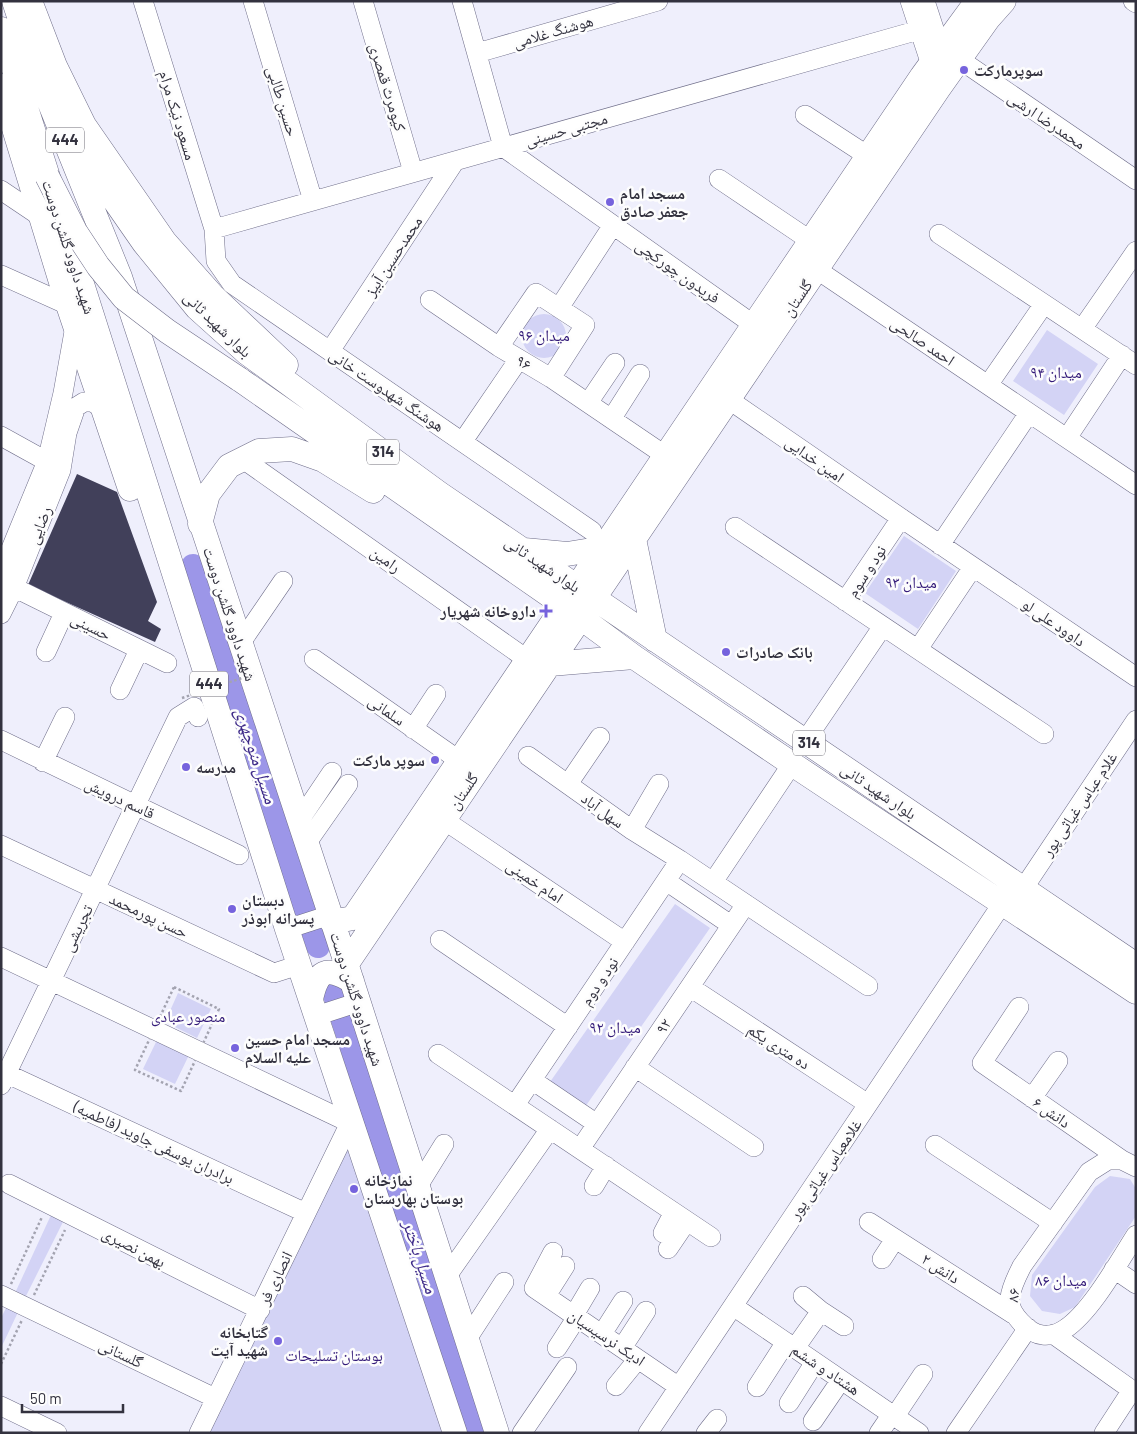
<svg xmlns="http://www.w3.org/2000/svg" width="1137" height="1434" viewBox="0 0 1137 1434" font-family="Barlow,'Noto Naskh Arabic',sans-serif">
<rect width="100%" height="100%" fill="#efeffc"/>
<path fill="#d3d3f5" d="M522 336a22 22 0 1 1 44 0a22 22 0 1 1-44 0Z
M1047,330L1098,364L1064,415L1013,381Z
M904,536L956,571L918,629L865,593Z
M675,904L710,928L585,1107L550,1082Z
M178,993L211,1009L197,1038L165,1022Z
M157,1040L189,1055L175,1084L143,1069Z
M348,1149L443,1433H209L226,1397Z
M1110,1176L1130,1179L1136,1189V1216L1075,1307L1060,1314L1042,1311L1030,1296L1032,1275L1095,1187Z
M51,1215L64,1220L26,1296L16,1291Z
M9,1302L20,1308L1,1348V1318Z"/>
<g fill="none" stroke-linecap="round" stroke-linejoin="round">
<path stroke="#9c96e8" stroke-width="24" d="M193,566L318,946
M335,995L477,1433"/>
</g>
<path fill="#41405a" d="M77,474L117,492L157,602L148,621L161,629L155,642L28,585Z"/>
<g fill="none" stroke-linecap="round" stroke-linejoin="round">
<g stroke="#6e6d89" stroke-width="20">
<path id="minor" d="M143,1L214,229L216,261L232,284L592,531
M253,1L313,201
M363,1L413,172
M462,1L503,147L754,325
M910,1L931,65
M925,1L941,50
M1133,1L1136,3
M477,53L658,1
M959,59L1136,180
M805,115L868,156
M719,179L811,241
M1,190L41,217
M214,229L919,30
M939,234L1136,365
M816,269L1136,485
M1,275L68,305
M536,293L585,325L551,378L499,347Z
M430,300L499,347
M559,308L613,225
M1082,329L1136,251
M330,351L455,161
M551,378L666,456
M988,385L1044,304
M728,399L901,518L1136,677
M588,403L615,363
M612,418L640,374
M1,436L57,467
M1067,438L1122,355
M463,441L519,359
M243,459L528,660
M735,527L1044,734
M940,545L1029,413
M1,573L47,461L63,393L75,326
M5,583L167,663
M845,601L901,518
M1,614L14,588L61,470L67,433L76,407L84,402H92L101,407
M240,644L283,581
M918,649L973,567
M46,652L64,613
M314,659L460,761
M120,690L139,650
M413,729L436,694
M1,740L239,855
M805,741L883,626
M528,756L632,830L680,860L868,986
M43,762L65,717
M568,784L600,737
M444,820L625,942
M299,821L332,772
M632,830L659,784
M306,844L348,784
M1,845L274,973L299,965
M666,881L731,925
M713,882L792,764
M1023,889L1136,720
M287,929L330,915
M440,940L568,1027
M1,957L350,1123L199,1433
M690,987L868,1104
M1019,1007L982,1063L1122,1160
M316,1016L359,1002
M438,1054L711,1237
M635,1067L754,1147
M1,1071L306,1213
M532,1080L597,1124
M1,1085L178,717L194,707L198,717
M1032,1098L1058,1061
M515,1105L680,860
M935,1145L1053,1223
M580,1149L746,904
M1136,1167L1122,1160H1108L1089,1172L1022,1266C1017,1276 1011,1287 1010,1298C1008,1313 1029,1334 1043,1335C1050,1336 1059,1333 1065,1329C1091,1312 1118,1263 1136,1235
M9,1184L260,1310
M418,1186L444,1144
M594,1186L606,1166
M869,1222L1013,1314
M663,1233L674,1212
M668,1249L687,1221
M553,1252L534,1288L679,1387
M882,1259L895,1239
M1114,1269L1136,1284
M447,1276L550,1129
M1,1295L215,1398
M546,1296L565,1266
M803,1296L821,1311
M733,1306L919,1433
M574,1315L590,1288
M602,1334L623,1301
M1053,1334L1136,1393
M467,1339L504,1282
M557,1348L577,1317
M622,1348L646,1311
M795,1348L821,1311L844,1326
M616,1386L638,1359
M757,1387L786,1342
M789,1403L815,1362
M1,1406L57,1433
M895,1416L923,1374
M813,1421L841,1380
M522,1433L567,1367
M648,1433L1002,904
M706,1433L717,1419
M879,1433L892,1414
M956,1433L1028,1328
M1104,1433L1132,1390"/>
</g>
<g stroke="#6e6d89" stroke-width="25">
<path id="major" d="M14,1L38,74L120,277L338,938L497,1433
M30,1L55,66L84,125L165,242L213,296L286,365
M1,29L287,929L455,1433
M1,86L68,305L130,489
M80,147L94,171L144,243L197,308L247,353L440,494L1136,965
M239,379L565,606L634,657L792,764L1136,992
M200,524L208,494L229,466L259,451L292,449L323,460L373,491
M634,539L655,640
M524,550L567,554L604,548
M550,664L634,657
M332,922L353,918L922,76L977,1
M346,965L939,88L988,19L1004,1
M311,999C317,971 326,965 352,981"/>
</g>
<path stroke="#a3a3b0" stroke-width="2.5" stroke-dasharray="2.5 2.5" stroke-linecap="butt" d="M174,987L219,1009L181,1091L135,1070Z
M11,1284L42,1217
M34,1295L65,1230
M1,1364L22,1320"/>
<use href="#minor" stroke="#fff" stroke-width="19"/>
<use href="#major" stroke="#fff" stroke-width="24"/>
<g stroke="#6e6d89" stroke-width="25" stroke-linecap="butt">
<path id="major-bridge" d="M47,176L75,231L98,266L124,298L167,331L239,379"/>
</g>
<path stroke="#a3a3b0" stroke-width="2.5" stroke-dasharray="2.5 2.5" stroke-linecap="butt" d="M182,698L254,674"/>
<use href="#major-bridge" stroke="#fff" stroke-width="24"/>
</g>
<g fill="#7663dd" stroke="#fdfdfd" stroke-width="2">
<circle cx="964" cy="70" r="5"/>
<circle cx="610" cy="202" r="5"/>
<path d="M543.5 603.5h5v5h5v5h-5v5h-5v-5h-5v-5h5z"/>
<circle cx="726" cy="652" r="5"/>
<circle cx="435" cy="760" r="5"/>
<circle cx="186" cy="767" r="5"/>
<circle cx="232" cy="909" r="5"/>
<circle cx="235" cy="1048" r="5"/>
<circle cx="354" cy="1189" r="5"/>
<circle cx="278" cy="1341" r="5"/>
</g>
<g text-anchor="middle" stroke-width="5" stroke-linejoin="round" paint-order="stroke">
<g fill="#fdfdfd" stroke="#706f78" stroke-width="1">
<rect x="46" y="127.5" width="38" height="25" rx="4"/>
<rect x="367" y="439.5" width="32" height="25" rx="4"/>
<rect x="190" y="671.5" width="38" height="25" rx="4"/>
<rect x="793" y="730.5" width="32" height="25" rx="4"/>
</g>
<g font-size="15" font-weight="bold" fill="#33323f">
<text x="65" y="145">444</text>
<text x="383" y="457">314</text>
<text x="209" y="689">444</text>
<text x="809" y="748">314</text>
</g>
<g font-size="16" fill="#33323f" stroke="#fdfdfd">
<text transform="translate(553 31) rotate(-16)" y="6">هوشنگ غلامی</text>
<text transform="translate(388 87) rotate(73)" y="6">کیومرث قمصری</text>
<text transform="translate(283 101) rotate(73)" y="6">حسین طالبی</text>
<text transform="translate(178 115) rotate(73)" y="6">مسعود نیک مرام</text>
<text transform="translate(1047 120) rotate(34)" y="6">محمدرضا ارشی</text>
<text transform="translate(566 129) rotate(-16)" y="6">مجتبی حسینی</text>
<text transform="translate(69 247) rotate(72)" y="6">شهید داوود گلشن دوست</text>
<text transform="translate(393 256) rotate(-57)" y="6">محمدحسین آبیز</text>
<text transform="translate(678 271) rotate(35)" y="6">فریدون چورکچی</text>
<text transform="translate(797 298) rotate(-56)" y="6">گلستان</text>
<text transform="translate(218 324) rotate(44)" y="6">بلوار شهید ثانی</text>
<text transform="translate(923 341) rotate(34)" y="6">احمد صالحی</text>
<text transform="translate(524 362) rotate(31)" y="6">۹۶</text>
<text transform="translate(387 390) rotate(34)" y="6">هوشنگ شهدوست خانی</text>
<text transform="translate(815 459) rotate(35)" y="6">امین خدایی</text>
<text transform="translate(39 525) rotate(-68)" y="6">رضایی</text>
<text transform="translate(386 559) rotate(35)" y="6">رامین</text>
<text transform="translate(543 564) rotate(34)" y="6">بلوار شهید ثانی</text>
<text transform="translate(866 571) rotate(-57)" y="6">نود و سوم</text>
<text transform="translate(230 614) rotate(72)" y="6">شهید داوود گلشن دوست</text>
<text transform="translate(1054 622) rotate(34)" y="6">داوود علی لو</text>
<text transform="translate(91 626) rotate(26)" y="6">حسینی</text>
<text transform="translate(387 710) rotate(35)" y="6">سلمانی</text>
<text transform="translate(463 791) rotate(-56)" y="6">گلستان</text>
<text transform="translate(879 791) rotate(34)" y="6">بلوار شهید ثانی</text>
<text transform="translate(120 798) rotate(25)" y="6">قاسم درویش</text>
<text transform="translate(1079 804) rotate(-56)" y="6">غلام عباس غیاثی ‌پور</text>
<text transform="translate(603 810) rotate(36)" y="6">سهل آباد</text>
<text transform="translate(535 881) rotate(34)" y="6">امام خمینی</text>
<text transform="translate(149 915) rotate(25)" y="6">حسن پورمحمد</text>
<text transform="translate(77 928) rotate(-64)" y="6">تجریشی</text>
<text transform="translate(599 981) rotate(-56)" y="6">نود و دوم</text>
<text transform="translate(357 999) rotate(72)" y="6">شهید داوود گلشن دوست</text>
<text transform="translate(663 1026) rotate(-56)" y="6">۹۲</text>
<text transform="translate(779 1046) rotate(33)" y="6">ده متری یکم</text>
<text transform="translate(1052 1112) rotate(35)" y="6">دانش ۶</text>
<text transform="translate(154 1142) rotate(25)" y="6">برادران یوسفی جاوید (فاطمیه)</text>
<text transform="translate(825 1169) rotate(-56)" y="6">غلامعباس غیاثی پور</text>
<text transform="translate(134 1247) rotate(27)" y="6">بهمن نصیری</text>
<text transform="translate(941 1268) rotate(33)" y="6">دانش ۲</text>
<text transform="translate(275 1278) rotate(-64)" y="6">انصاری فر</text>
<text transform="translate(1013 1295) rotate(-85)" y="6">۸۶</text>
<text transform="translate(607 1337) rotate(34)" y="6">ادیک نرسیسیان</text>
<text transform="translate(121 1353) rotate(25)" y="6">گلستانی</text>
<text transform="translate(826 1369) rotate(34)" y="6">هشتاد و ششم</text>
</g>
<g font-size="16" font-weight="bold" fill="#33323f" stroke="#fdfdfd" text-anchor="start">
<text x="974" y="76">سوپرمارکت</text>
<text x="620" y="199">مسجد امام<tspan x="620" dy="18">جعفر صادق</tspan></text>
<text x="536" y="617" text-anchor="end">داروخانه شهریار</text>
<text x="736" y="658">بانک صادرات</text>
<text x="425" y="766" text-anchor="end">سوپر مارکت</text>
<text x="196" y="773">مدرسه</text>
<text x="242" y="906">دبستان<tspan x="242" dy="18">پسرانه ابوذر</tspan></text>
<text x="245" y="1045">مسجد امام حسین<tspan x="245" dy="18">علیه السلام</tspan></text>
<text x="364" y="1186">نمازخانه<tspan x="364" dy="18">بوستان بهارستان</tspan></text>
<text x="268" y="1338" text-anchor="end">گتابخانه<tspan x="268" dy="18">شهید آیت</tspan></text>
</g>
<g font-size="16" fill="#331a79" stroke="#fdfdfd">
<text x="544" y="341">میدان ۹۶</text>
<text x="1056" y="378">میدان ۹۴</text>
<text x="911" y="588">میدان ۹۳</text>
<text x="188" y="1022">منصور عبادی</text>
<text x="615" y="1033">میدان ۹۲</text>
<text x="1061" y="1286">میدان ۸۶</text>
<text x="334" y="1361">بوستان تسلیحات</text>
</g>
<g font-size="18" font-style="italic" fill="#3f2b89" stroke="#fdfdfd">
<text transform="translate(256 756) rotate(72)" y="6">مسیل منوچهری</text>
<text transform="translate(420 1257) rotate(72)" y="6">مسیل باختر</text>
</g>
</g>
<rect width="1137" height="1434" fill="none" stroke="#33323f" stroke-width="5"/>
<path d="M22 1404v8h101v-8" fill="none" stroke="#33323f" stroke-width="2.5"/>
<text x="30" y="1404" font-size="15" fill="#33323f" stroke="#fdfdfd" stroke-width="4" paint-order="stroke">50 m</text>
</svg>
